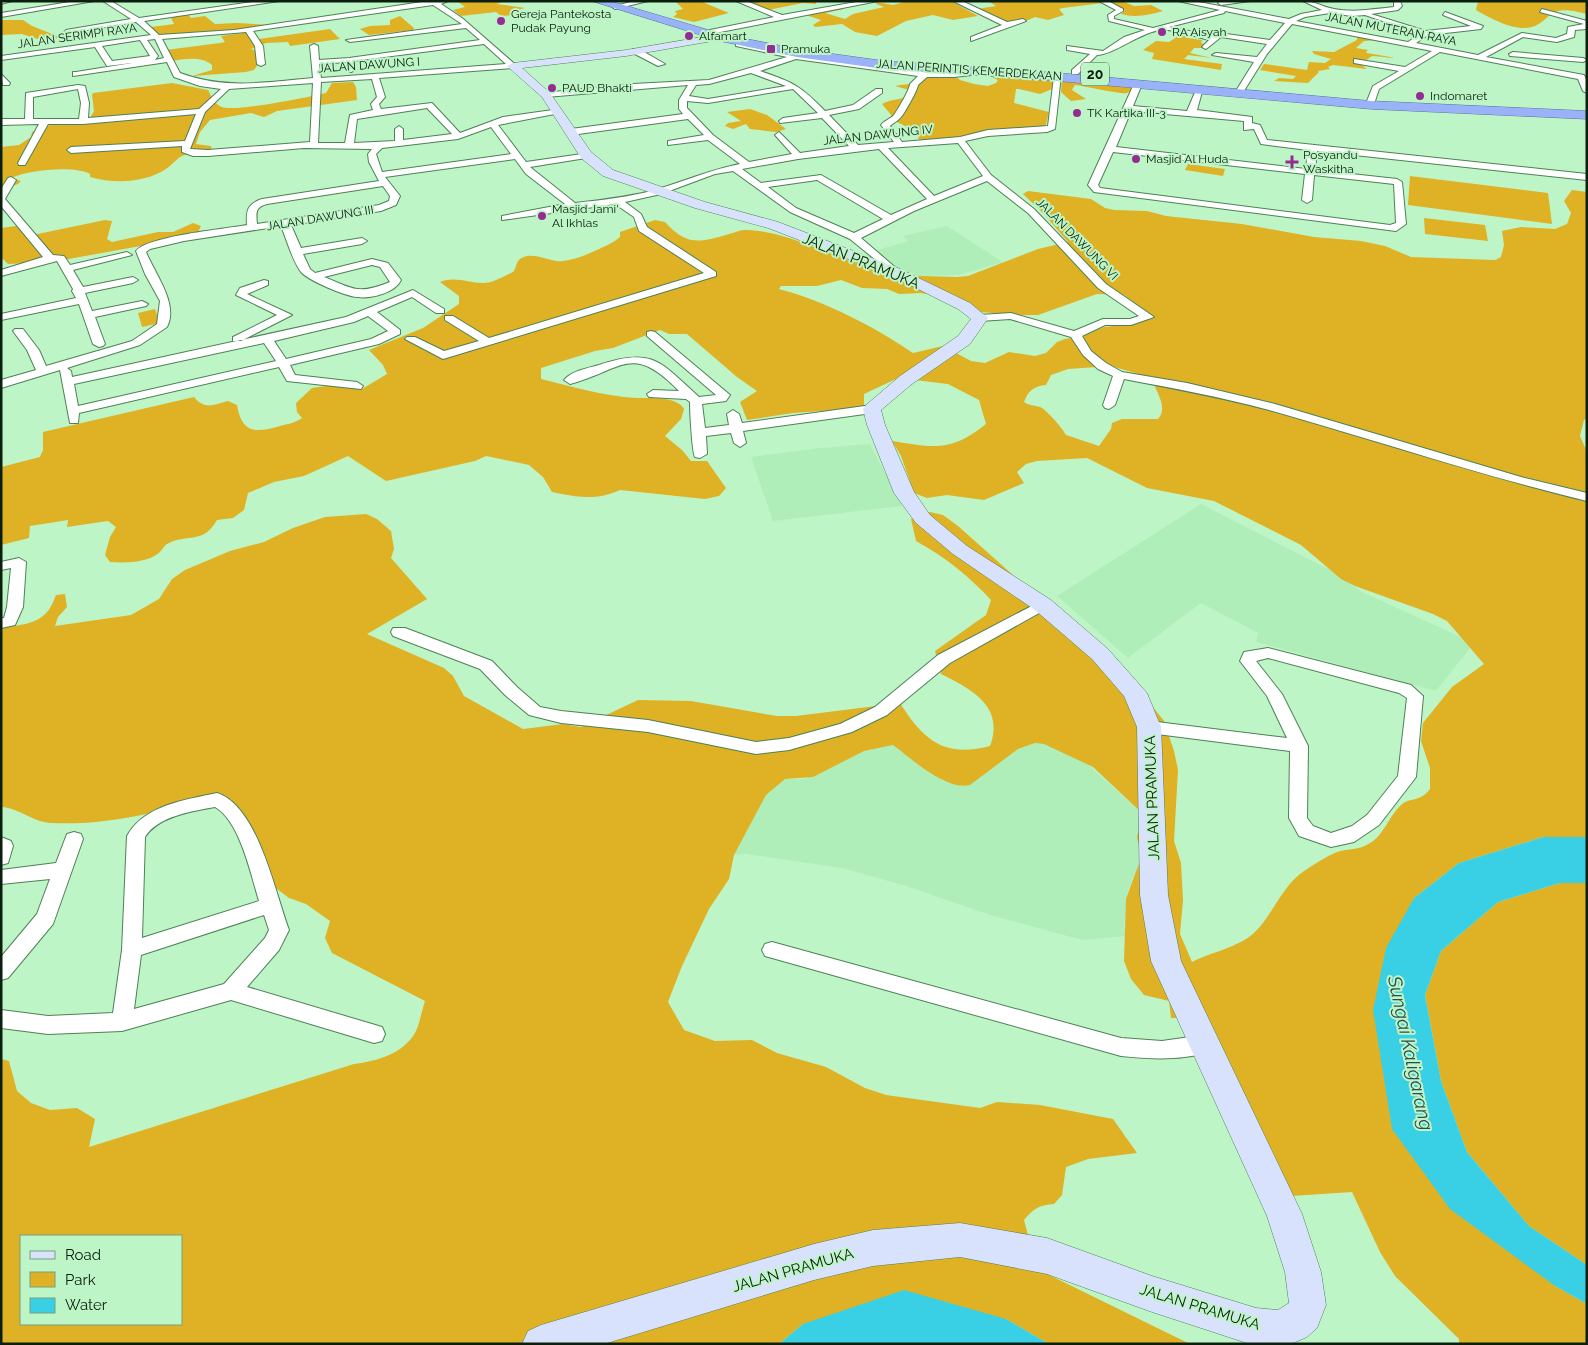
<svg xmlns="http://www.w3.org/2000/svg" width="1588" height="1345" viewBox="0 0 1588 1345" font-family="Raleway,sans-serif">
<rect width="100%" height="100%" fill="#bef5c6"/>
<path fill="#b0eeb9" d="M947,226L1003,262L959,275L917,276L900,274L871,252L908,241L903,236Z
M870,444L902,506L773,521L751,457L820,448Z
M1201,504L1330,570L1362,592L1474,643L1436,691L1256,642L1258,633L1201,603L1128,658L1057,596Z
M1035,743L1044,744L1085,762L1143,814L1142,855L1128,891L1124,926L1126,936L1082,940L990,915L906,886L842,868L746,854L734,855L766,795L785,779H804L864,751L893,745L944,781L970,785L1018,749Z"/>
<path fill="#dfb124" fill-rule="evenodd" d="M457,1H504L497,4L525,8L510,12L516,14L514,15L501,16L496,12L461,16L453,10L465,7Z
M675,1H700L729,13L694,22L673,17L677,14L675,11L683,9Z
M755,1L761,3L822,1L816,2V4L803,3L768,10L745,2Z
M908,1L953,2L978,16L953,20L933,15L906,21L877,36L855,32L842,24L815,27L813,25L821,20L803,14L841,8L844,9L825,13L845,19L853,14L884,7L876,4L877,2L893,5Z
M988,1H1099L1103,3L1063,8L1059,9L1064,15L1048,20L1035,17L1026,21L1012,22L998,20L977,9L996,6Z
M1105,1H1122L1134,6L1151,5L1163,11C1149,15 1135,18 1121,14L1125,11Z
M1478,1H1587V14C1578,12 1564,8 1555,12C1547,16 1542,24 1532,27C1515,32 1490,18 1476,10Z
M188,14L191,18L205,16L215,24L237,23L271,25L233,32L162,35H157L151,27L174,24L170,16Z
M400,16L414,28L413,30L369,35L360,29L370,26L390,25V20Z
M1,20H23L32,26L60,37L47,42L22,34L1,35Z
M330,29L340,39L290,46L288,42L266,43L251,49L259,52L260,61L254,70L246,72L192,76L212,70V65C201,56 185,59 171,61L166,50L220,43L225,42L221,36L251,32L259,39Z
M1173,34H1182L1187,38L1202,40L1201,43L1208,45V48H1194L1190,53L1212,58L1188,55L1184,59L1222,64L1221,70L1152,59L1154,53L1143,50L1156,41L1169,42L1177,37Z
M1357,36L1379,40L1364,41L1356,48L1368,50L1366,52L1367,53L1396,58L1372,56L1365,61L1363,66L1367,69L1333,65L1328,67L1330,69L1318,71L1319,72L1308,83L1274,81L1279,78L1293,79L1296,76L1260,70L1264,64L1307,70L1309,62L1325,63L1331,59L1314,54L1312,51L1334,52L1357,40Z
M928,75L955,76L960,80L974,84L988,86L996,83L998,80L990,76L1053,79L1052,89L1040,94L1019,89H1016L1014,103L1049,112L1045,128L920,141L915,131L897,122L882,104C892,98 901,101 911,94L909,90L895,86C911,83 916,86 928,75Z
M1062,79L1133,88C1131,90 1130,92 1127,93C1124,95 1084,86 1075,85L1072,90L1086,99L1071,101L1061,92Z
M353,82L356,87L357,100L277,111L264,117L251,113L210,120L200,132L196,144L211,146L212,150C203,155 191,152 182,156C176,159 172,165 166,169C144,183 115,184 90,177V174C74,165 28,170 11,178L21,181L18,184L5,189L1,187V147L19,145L31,137L32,132L53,124L90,118L94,111L92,95L93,93L172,83L208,90C212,97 214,104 222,107C236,112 309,97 326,93L332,83Z
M750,109L767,115L786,129L776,132L750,129L746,124L733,129L725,126L728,123L741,121L727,112Z
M1188,164L1225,169L1223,176L1185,170Z
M1410,176L1548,193L1552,224L1408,205Z
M1572,190L1587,192V418L1584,420L1580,436L1587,452V837H1543L1459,863L1414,898L1373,1010L1555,1286L1587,1304V1344H1459V1339L1395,1276L1380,1252L1352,1192L1291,1196L1207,1018H1171L1169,1001L1144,995L1131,979L1124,961L1126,899L1142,855C1138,835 1132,841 1145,821L1143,814L1093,767L1044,744L1035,743L1018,749L970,785C946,791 912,759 893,745L864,751L813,777L785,779L766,795L734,855L729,879L709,909L682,966L668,1002L684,1030L715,1041L752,1040L777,1053L826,1067L865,1088L886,1095L980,1108L997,1102L1040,1105L1113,1119L1137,1153L1088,1159L1066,1167L1062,1195L1054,1204C1039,1205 1033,1209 1024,1220L1037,1269L1190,1344H1049L1006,1319L803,1324L779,1344H1V1059L9,1061L17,1091L31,1103L50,1110L77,1108L95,1119L89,1147L354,1064C377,1061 404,1054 416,1031C420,1022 422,1010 425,1001L332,953L325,938L330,921L306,904L289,898L277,889L258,866L252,837L222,795C167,810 110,826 52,823C34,823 20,808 1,807V635L3,628C30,623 46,624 56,595L65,594L67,607L58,617L55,626L131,615L159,599L172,579L185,570L230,551L264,542L293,528L325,517L366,514L377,519L391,531L394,549L391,558L427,599L367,634L444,668L453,676L464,696L523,729L563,724L581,727L638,700L691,701L777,716H796L900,703C924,741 945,758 990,746C1005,706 971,689 941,674L935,651L986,615L991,600C969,576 945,557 916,541L911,519L930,512L943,515L958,526L1133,682L1164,721L1174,751L1178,770L1174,841L1181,863L1183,900L1180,934L1192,962C1211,952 1237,948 1254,933C1273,915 1281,887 1304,871C1313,865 1327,856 1337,852C1349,848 1358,851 1370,843C1384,835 1389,816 1401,805C1410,797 1419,803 1430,789V768L1421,741L1423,723L1452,687L1484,664L1447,621L1433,614L1355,586L1341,579L1301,545L1214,501L1147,488L1087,458L1037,461L1026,464L1017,472L1024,483L984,500L947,495L927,498L914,493L901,456L892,441C935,448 951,452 986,424L979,400L948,384L898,378L864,394V408L793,413L747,420L740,402L757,391L737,377L687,334H669L660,330L613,348L595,351L541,368V379C573,387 604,396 636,398C649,398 678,396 684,409L681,419L665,436L682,450L691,461H707L726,488L719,496L705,499L620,490C596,501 577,497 552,492L543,477L529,465L486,456L475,461L386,481L348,456L304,476L274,482L248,493L244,510L233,518L217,520C203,545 187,533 167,544C164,546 162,550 159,553C146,563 126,563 110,562L105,555L110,537L116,527L108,521L67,527L68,520L30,526L29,538L1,545V467L40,457L43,450V432L194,397C205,410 213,405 228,401L237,405C242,434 256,433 280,426C288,424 295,423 302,418L297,412L296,403L312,388L333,385L362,389L387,374L383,365L369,350L423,328L459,304V296L440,282C455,276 468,283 483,283C493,283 504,276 513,272C516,269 516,264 518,261C529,248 550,263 563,261C580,259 600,249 615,241L620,237V232L655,220L665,222C687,246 699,243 729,234C734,233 739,230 744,230C787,230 826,255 868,266L888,275L957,277L968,276L1038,249L1068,242L1043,213L1023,194L1028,191L1091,199L1105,208L1114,210L1147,211L1166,216L1242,224L1314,237L1361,241L1385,246L1411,257L1495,260L1501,257L1504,245L1502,231L1521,227L1555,229L1567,224L1571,213L1564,201ZM841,280L862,288L887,289L899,294L921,293L932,295L965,311L1023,315H1038L1097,294L1124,295L1140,307L1144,315L1132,324L1104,327L1083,336L1065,339L1057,342L1046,353L1035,356L1009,352L985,363L971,361L943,346L913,353C873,326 825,301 779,289L781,286H817ZM1111,366L1152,378C1155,391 1169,407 1158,419H1122L1112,423L1111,429L1099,446L1066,435C1063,429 1046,409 1040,407C1034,405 1030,406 1024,402C1028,391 1034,386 1046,385L1051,375L1068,369ZM21,1236H181V1324H21Z
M1424,218L1485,225L1488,241L1425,234Z
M105,220L112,221L107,239L112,242L158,232H173L193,223L201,226L196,236L52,262L8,264L1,257V228L16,226L28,236Z
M155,309L160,323L142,327L138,313Z
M1560,883H1587V1265L1529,1226L1467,1152L1441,1081L1425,995L1441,951L1498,902Z"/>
<path fill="#39d0e5" d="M1543,837H1587V883H1560L1498,902L1441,951L1425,995L1441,1081L1467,1152L1529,1226L1587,1265V1304L1555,1286L1450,1209L1392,1129L1373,1010L1386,948L1414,898L1459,863Z
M904,1290L1006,1319L1049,1344H779L803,1324Z"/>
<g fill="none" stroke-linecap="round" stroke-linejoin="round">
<g stroke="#4d8156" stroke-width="2">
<path id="minor" d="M1,1H12L1,4Z
M76,1H94L1,17V13Z
M103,1H111L139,18L260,1H279L144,21L159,35L234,30L429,1H448L441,4L462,18L517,66L513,68L379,78L385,97L379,104L381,109L432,103L460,133L503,117L560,109V113L498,125L526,162L589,153V157L586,158L530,167L575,203C602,200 629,197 655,190C685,181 709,170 740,164L708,140L668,145V141L704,135L688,119L571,135L567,132L571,129L683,114L679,109V100L688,85L546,97L542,95L543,93L633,84L709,80L787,57L736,46V42L812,57L908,70L943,73L980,70V74L954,77H927L918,85C918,89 904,115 900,118C898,121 893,123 890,126L902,142L960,137L988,130L1048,126L1054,77L1061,75L1055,129L1047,132L988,136L965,141L991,175L1034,209L1106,284L1154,317L1131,325H1105L1082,336L1091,351L1106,363L1122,372L1187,383L1275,404L1521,477L1587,493V501C1479,475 1375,440 1269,410C1221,397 1172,388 1124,379L1115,405L1109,409L1105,408L1103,405L1113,376L1098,369L1083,355L1071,337L1010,319L980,321L974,318L980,315L1011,313L1074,331L1103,319H1130L1139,316L1098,288L1028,213L987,181L914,211L861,238L897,269L898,271L893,274L850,239L790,212L733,171L715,174L661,194L625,202L641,214L647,227L716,272V276L443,359L405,339L407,337H415L444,351L479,341L445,320V316H453L489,338L704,273L639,231L634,217L615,204L502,220V216L565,204L526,174L515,159L385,177L400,196L396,205L381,211L291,225L301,248L362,238L367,241L362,244L303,254L310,269L315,273L372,259L388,263L401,280C395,293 371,299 357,297C345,296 309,281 301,272C292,260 287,240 281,226L184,241L150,249L146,252C155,274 179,304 167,327L140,345L67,368L71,371L72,377L346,317L413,290L444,309V313H436L412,297L377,312L400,330V334L379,344L290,365L295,375L357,382L363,386L361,389L287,381L279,367L79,413L78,423H70L60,370L1,388V380L36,370L27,350L13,331L15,329H23L39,350L46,366L132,341L157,324L160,301L145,274L136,251C148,236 225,229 247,225C246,211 247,204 262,199L379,181L369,162L368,154L372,149L304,148L208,156H193L182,152V146L71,153L67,150L71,147L185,141L196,114L83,124H48L25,165H19L18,163L39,124L1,125V119H25L26,93L78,85L85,86L89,103L88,118L199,109L221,89L200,86L174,77L167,62L73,76V72H76L132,63L107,66L95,47L1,60V56L151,35L136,22L63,34L66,30L131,19ZM433,5L462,24L346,40L350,42L466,28L480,40L349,58L319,60L318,46L314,44L310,46L313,78C264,82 227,90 180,73L162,39L246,32L255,46L257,64L261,66L265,64L263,46L253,31ZM155,39L164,58L155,60L158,56L147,40ZM140,40L150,56L112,61L102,46ZM484,44L506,64L321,78L319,64L346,62L347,70L351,72L355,70L354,61ZM796,59L918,76L910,84C910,89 897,111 894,115C890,119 884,121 881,125L894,142L858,145L829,115L859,109L882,93V89H876L853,105L825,111C801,86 793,82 760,71ZM751,73L786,86L708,99L689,96L696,85L709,84ZM372,79L377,97L371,104L373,110L350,115L345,143H318L321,82ZM313,83L310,142L208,150L190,149L205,112L229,89ZM78,89L81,103L79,119H33V97ZM793,89L818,113L783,118L779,121L780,123L822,118L849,146L800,153L779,132L775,135L792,154L749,162L713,135L687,108V101L708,103ZM427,108L452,134L403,140V129L399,126L395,129V141L354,143L357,119ZM491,127L511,154L382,172L376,154L382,148L458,139ZM958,143L983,176L934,196L888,148ZM879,149L927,199L891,215L821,175L761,183L742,169L798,159ZM817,180L883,219L854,233L796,208L768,187ZM383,186L390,196L389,201L379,205L257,224C256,213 255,207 267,204ZM372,265L380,267L390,282C358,295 354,289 324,277ZM368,316L388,331L371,339L286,359L274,341L354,322ZM264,343L276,361L78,406L74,384Z
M634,1H648L615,9L612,7Z
M736,1H746L782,15L862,1H878L710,34V30L774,17Z
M953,1H962L1007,22L1023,19L1026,21L971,41V37L1002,25Z
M1099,1H1108L1123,9V11L1114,16V19L1153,28L1220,10L1178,1H1193L1289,19L1301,14L1322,10L1303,1C1315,1 1322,7 1334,9C1354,13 1374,9 1394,7V1H1400L1402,6L1398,10L1371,14L1426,31L1471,26L1443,15L1445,12L1483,26L1481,29L1428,35L1416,43L1478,55L1522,33L1556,38L1567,34L1568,27L1584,24L1540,12L1542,9L1587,21V29L1575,30L1574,37L1557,42L1523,37L1486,57L1584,75L1587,81V93L1583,91L1578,79L1440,52L1379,89L1375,101L1371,103L1367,101L1373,86L1399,71L1354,63V59L1405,67L1432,51L1292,24L1267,54L1242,94L1238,96L1234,94L1254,62L1212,55L1216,53L1257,57L1267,44L1221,37L1206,49L1202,47L1209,40C1197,37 1171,28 1160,30C1139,33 1113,55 1097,55L1078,74H1072V70L1090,54L1067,50V46L1103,51L1124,37L1145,30L1109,21L1108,15L1116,10ZM1225,11L1285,23L1270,40L1219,33L1213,36L1169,27L1224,13ZM1330,13L1352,16L1365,15L1420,34L1408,42L1296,21L1305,17Z
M1220,1H1250L1221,5L1218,3Z
M633,49H639L665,64L658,66L633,53Z
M1513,52L1583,58L1587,60L1583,62L1510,56L1509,54Z
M1,74L10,83L9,85H3Z
M1138,82L1142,84L1133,106L1187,111L1196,90L1203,88L1197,110L1252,117V123L1260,125L1267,140L1587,174V180L1317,151L1315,170L1397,179L1402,182L1406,224L1396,231L1094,192L1088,185L1134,84ZM1131,111L1244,121V130L1254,129L1261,144L1308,150L1306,169L1116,147ZM1113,152L1305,174L1302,200L1307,203L1312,200L1314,175L1394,184L1396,223L1390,225L1100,188L1098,185Z
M11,177L16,180L5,199L53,255L64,256L70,265L127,252L132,255L73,270L83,287L133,277L138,280L133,283L85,293L92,311L142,301L148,304L146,306L95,317L105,344L103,346L99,347L93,344L79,304L1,320V314L76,298L72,291L73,289L57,261L1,276V270L43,257L1,206V189L8,178Z
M264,280L268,281V285L247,294L292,315L241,341H233V337L277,315L236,295L240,288Z
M651,331L655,332L730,395L726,401L702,404L705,428L729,425L727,414L733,410L739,414L742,423L872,405L878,409L872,413L743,431L746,443L740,447L734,443L731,433L706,436L707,454L700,458L695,457C692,451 690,411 690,402L686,399L649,397L647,394L653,390L679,391C631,342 623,370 570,384L564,380C571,371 588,368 599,365C654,347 660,362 699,397L716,395L647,336V332Z
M19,558L26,562L23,607L15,625L1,628V618H4L7,607L11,568L1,570V562Z
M1043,600L1048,602L1051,605L1048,608L950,663L887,715L852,732L789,750L756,754L648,732L561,723L529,715L505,695L480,669L393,636L391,632L393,628H405L492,661L517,687L540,707L561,711L648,720L756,742L789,738L840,724L875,707L938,655Z
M1268,648L1411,685L1423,696L1416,777L1379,825L1354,842L1331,847L1299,836L1289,818L1290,751L1149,733L1143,731L1140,727L1143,723L1149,721L1287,738L1267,696L1240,661L1244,652ZM1268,658L1399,693L1407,698L1398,776L1367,815L1352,826L1331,833L1313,826L1307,818L1308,746L1282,694L1256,661Z
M217,793C258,806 275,893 289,930L279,950L247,987L382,1027L385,1034L382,1041L374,1043L231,1000L122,1031L48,1034L1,1028V1010L48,1016L113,1013L122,950L127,836C144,805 185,800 217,793ZM215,807C240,821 251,875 259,901L142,938L145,837C158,816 193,811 215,807ZM264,915L269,930L265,938L224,984L134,1009L141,955Z
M74,832L81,834L83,839L53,924L8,978L1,980V957L37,914L50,879L1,884V870L56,863L67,834Z
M1,837L11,841L13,846L8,863L1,865Z
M772,942L1121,1038L1162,1041L1204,1035L1212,1037L1215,1044L1212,1051C1182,1061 1151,1059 1121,1056L765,956L762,950L765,944Z"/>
</g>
<g stroke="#4d8156" stroke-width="1">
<path id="secondary" d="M720,34L724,35V39L626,56L522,68L550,93L591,152L613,170L705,202L778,222L898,268L970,303L988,318L970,344L912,384L881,410L885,425L914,492L930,515L967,546L1051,600L1108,649L1147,693L1161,727L1168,895L1181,961L1302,1214L1321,1272L1326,1305L1317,1328L1307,1337L1291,1344H1250L1152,1312L1047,1274L960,1257L873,1266L814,1280L604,1344H522L528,1331L541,1325L814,1244L873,1230L960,1223L1047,1238L1152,1276L1256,1308L1278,1310L1289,1303L1285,1272L1267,1216L1151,961L1140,895L1137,727L1124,696L1092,659L1035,610L953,554L916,523L894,493L867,425L863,409L866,405L900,376L958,336L971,319L958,309L888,274L768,228L695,208L603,176L581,158L542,97L507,66L513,63L626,50Z"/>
</g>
<g stroke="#5772a5" stroke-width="1">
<path id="trunk" d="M592,1H610L722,34L797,49L884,61L1058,73L1371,101L1587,111V119L1371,109L1058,81L884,69L797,57L720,41Z"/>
</g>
<use href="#minor" fill="#fff" fill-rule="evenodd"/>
<use href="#secondary" fill="#d9e2fc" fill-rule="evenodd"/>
<use href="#trunk" fill="#9ab2f8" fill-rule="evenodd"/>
</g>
<g fill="#932d92" stroke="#bef5c6" stroke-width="2">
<circle cx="501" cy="21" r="5"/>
<circle cx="1162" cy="32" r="5"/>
<circle cx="689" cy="36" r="5"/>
<rect x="766" y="44" width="10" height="10" rx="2.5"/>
<circle cx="552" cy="88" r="5"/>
<circle cx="1420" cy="96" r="5"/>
<circle cx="1077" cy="113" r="5"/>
<circle cx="1136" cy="159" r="5"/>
<path d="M1289.5 154.5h5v5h5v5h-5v5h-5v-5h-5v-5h5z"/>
<circle cx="542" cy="216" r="5"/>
</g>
<g text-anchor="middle" stroke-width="4" stroke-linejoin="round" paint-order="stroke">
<g font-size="12" fill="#0a1f0e" stroke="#bef5c6" text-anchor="start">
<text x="511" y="18">Gereja Pantekosta<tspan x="511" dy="14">Pudak Payung</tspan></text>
<text x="1172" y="36">RA Aisyah</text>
<text x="699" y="40">Alfamart</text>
<text x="781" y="53">Pramuka</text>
<text x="562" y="92">PAUD Bhakti</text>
<text x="1430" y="100">Indomaret</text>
<text x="1087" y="117">TK Kartika III-3</text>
<text x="1303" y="159">Posyandu<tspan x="1303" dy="14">Waskitha</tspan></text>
<text x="1146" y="163">Masjid Al Huda</text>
<text x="552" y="213">Masjid Jami'<tspan x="552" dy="14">Al Ikhlas</tspan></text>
</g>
<g font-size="12" fill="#0a1f0e" stroke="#bef5c6">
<text transform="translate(1391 29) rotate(11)" y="4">JALAN MUTERAN RAYA</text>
<text transform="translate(77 36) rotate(-8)" y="4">JALAN SERIMPI RAYA</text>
<text transform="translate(369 65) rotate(-4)" y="4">JALAN DAWUNG I</text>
<text transform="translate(969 70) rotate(4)" y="4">JALAN PERINTIS KEMERDEKAAN</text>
<text transform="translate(878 135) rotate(-6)" y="4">JALAN DAWUNG IV</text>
<text transform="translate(320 218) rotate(-9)" y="4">JALAN DAWUNG III</text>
<text transform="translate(1077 239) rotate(45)" y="4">JALAN DAWUNG VI</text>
</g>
<rect fill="#bef5c6" stroke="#405f45" stroke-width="1" x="1081" y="62.5" width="28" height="23" rx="4"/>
<g font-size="14" font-weight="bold" fill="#0a1f0e">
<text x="1095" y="79">20</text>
</g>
<g font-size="15" fill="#0a1f0e" stroke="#bef5c6">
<text transform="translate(861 261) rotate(22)" y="5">JALAN PRAMUKA</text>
<text transform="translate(1152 798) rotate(-92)" y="5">JALAN PRAMUKA</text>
<text transform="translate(793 1270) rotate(-16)" y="5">JALAN PRAMUKA</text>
<text transform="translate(1200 1307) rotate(17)" y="5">JALAN PRAMUKA</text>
</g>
<g font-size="19" font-style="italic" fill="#2d4b50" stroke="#bef5c6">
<text transform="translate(1411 1053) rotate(78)" y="7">Sungai Kaligarang</text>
</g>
</g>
<rect width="1588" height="1345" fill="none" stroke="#0a1f0e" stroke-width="5"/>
<rect x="20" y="1235" width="162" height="90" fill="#bef5c6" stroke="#769f7c"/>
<rect x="30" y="1251" width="25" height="8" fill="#d9e2fc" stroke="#769f7c"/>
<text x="65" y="1260" font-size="15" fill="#0a1f0e">Road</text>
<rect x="30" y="1272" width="25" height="15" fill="#dfb124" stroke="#769f7c"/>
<text x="65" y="1285" font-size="15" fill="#0a1f0e">Park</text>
<rect x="30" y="1298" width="25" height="15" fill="#39d0e5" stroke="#769f7c"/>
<text x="65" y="1310" font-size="15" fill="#0a1f0e">Water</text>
</svg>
